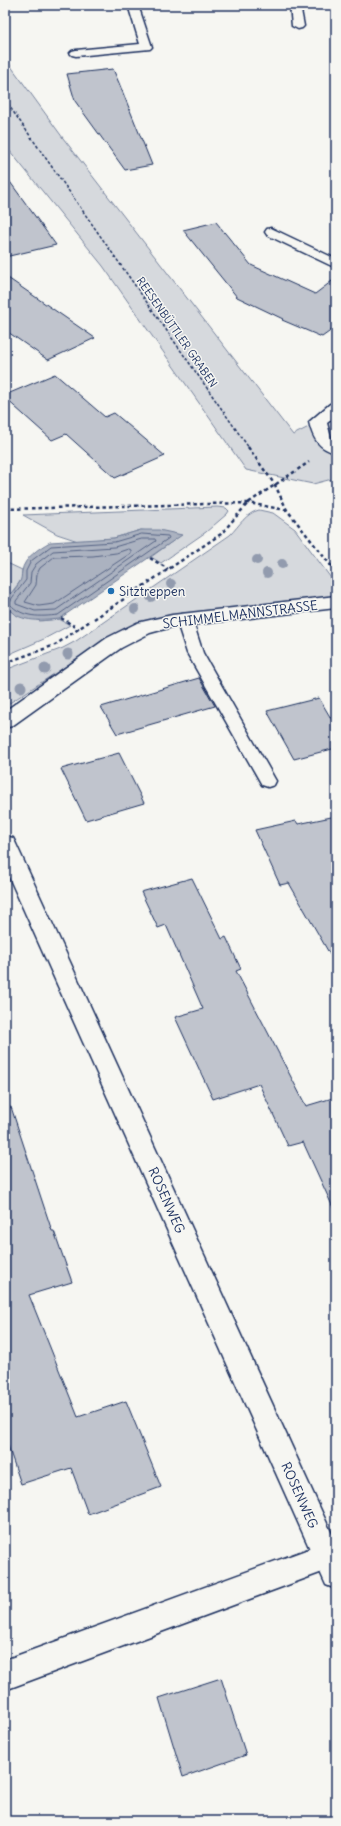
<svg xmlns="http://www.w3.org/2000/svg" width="341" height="1826" viewBox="0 0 341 1826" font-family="Delius,sans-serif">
<rect width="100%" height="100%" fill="#f6f6f2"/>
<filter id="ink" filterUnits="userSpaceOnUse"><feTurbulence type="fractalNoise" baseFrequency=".025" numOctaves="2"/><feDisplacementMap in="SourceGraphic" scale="8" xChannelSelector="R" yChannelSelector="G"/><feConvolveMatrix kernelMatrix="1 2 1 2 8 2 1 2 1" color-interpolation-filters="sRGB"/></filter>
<g filter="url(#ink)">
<path fill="#d6d9dd" stroke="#78849e" d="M5,58L63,138L293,435L336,413V478L313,484L246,470L103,266L5,145Z
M217,507L226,508L229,511L227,514L206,532L161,563L151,557L181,535L141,530L114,538L78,541L57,534L23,515Z
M259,510L273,513L295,529L336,585V602L195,613L97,646L5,706V670L63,648L76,641L230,535C239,526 246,513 259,510Z
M5,562L22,570V579L8,597L10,611L40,621L59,619L70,625L44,639L5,656Z"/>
<path fill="#abb2c0" stroke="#717e99" d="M141,530H159L182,535L59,619C41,621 16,623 6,605C8,595 14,592 19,583C22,579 21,576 22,571C24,558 39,548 50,542L114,538Z"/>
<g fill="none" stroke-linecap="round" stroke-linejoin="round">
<path stroke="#556385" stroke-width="1" d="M142,534L168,536L169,538L58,615C41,617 22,618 10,604L12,598L26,580V571L31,561L51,546L114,542Z
M142,539H155L156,541L56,610L35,611L16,604V601L30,583L31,572L36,564L53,551L114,547Z
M129,549L131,550V553L54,604L39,606L25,602L36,585L37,574L40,568L54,557L93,556L116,553Z"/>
</g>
<path fill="#c0c4cd" stroke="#1b2f5e" d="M113,69L119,83L152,165L125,170L75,101L67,74Z
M5,175L56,245L5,257Z
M216,222L251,265L315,294L336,278V327L322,337L282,320L283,319L237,297L183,230Z
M5,276L95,338L48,360L5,330Z
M55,374L105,417L114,413L165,456L115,478L66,434L52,440L5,398V395Z
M199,678L215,706L117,734L101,707Z
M319,698L336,727V748L294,759L267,711Z
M119,753L144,803L86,820L61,769Z
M336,816V965L289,883L280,885L255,830L296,821L298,824Z
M192,878L222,939L226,937L241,969L236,971L306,1106L336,1097V1214L303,1142L288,1146L259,1084L213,1099L175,1017L203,1009L166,925L158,928L141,892Z
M11,1107L52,1231H54L72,1282L29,1295L78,1417L126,1401L161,1487L88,1514L71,1468L21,1484L5,1437V1108Z
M221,1678L246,1755L183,1777L159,1698Z"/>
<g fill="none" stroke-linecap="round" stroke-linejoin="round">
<g stroke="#1b2f5e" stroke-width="3">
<path id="service" d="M128,5H138L152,47L150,49L76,56L72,55L70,53L72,51L76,50L140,44Z
M290,5H300L304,26L302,28L298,29L292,26Z
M271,228L336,259V268L267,235L265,232L267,229Z
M184,614L190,615L192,619L203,653L276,781L274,785L268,787L262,785L187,653L176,619L178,615Z"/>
</g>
<g stroke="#1b2f5e" stroke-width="3">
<path id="minor" d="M336,403V416L327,423L331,438L336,442V453C319,449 313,439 309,422L330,404Z
M336,596V608L172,627L150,633L121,648L12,726L5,728V711L107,638L137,623L172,615Z
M328,1542L336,1545V1567L5,1690V1660Z"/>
</g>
<g stroke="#1b2f5e" stroke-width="3">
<path id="tertiary" d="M5,836L13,838L16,844L336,1543V1589L326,1585L5,868Z"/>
</g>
<path stroke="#1b2f5e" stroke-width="1.5" stroke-dasharray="3 2" stroke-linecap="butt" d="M5,100L249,448"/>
<path stroke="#1b2f5e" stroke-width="2.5" stroke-dasharray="3.5 3" stroke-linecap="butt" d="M248,447L275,485L287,510L336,572
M5,509L248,503L286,510
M150,558L168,569
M61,618L79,629
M94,619L221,534L248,503L309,462
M5,663L55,645L90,621"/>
<use href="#service" fill="#f6f6f2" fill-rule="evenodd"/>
<use href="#minor" fill="#f6f6f2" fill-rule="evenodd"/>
<use href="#tertiary" fill="#f6f6f2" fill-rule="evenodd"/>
</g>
<g fill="#929bae">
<circle cx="257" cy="560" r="5"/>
<circle cx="282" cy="564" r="5"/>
<circle cx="267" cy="573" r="5"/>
<circle cx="171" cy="584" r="5"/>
<circle cx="151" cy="597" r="5"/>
<circle cx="135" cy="609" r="5"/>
<circle cx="68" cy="654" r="5.5"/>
<circle cx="45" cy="669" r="5.5"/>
<circle cx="21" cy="687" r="5.5"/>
</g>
</g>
<circle fill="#1f6fb2" stroke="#f6f6f2" stroke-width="1.5" cx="111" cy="591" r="4"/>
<g text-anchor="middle" stroke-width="3" stroke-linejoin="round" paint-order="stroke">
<g font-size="11" fill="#1b2f5e" stroke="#f6f6f2">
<text transform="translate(177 332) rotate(55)" y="4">REESENBÜTTLER GRABEN</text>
</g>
<g font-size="13" fill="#1b2f5e" stroke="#f6f6f2" text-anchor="start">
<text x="119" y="596">Sitztreppen</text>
</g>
<g font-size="13" fill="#1b2f5e" stroke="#f6f6f2">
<text transform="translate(240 614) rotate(-7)" y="5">SCHIMMELMANNSTRASSE</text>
<text transform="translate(167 1200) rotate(66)" y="5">ROSENWEG</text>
<text transform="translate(300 1495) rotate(66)" y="5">ROSENWEG</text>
</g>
</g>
<rect width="341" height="1826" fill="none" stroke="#f6f6f2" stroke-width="20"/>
<rect x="10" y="10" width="321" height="1806" fill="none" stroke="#1b2f5e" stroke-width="1.5" filter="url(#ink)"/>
</svg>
